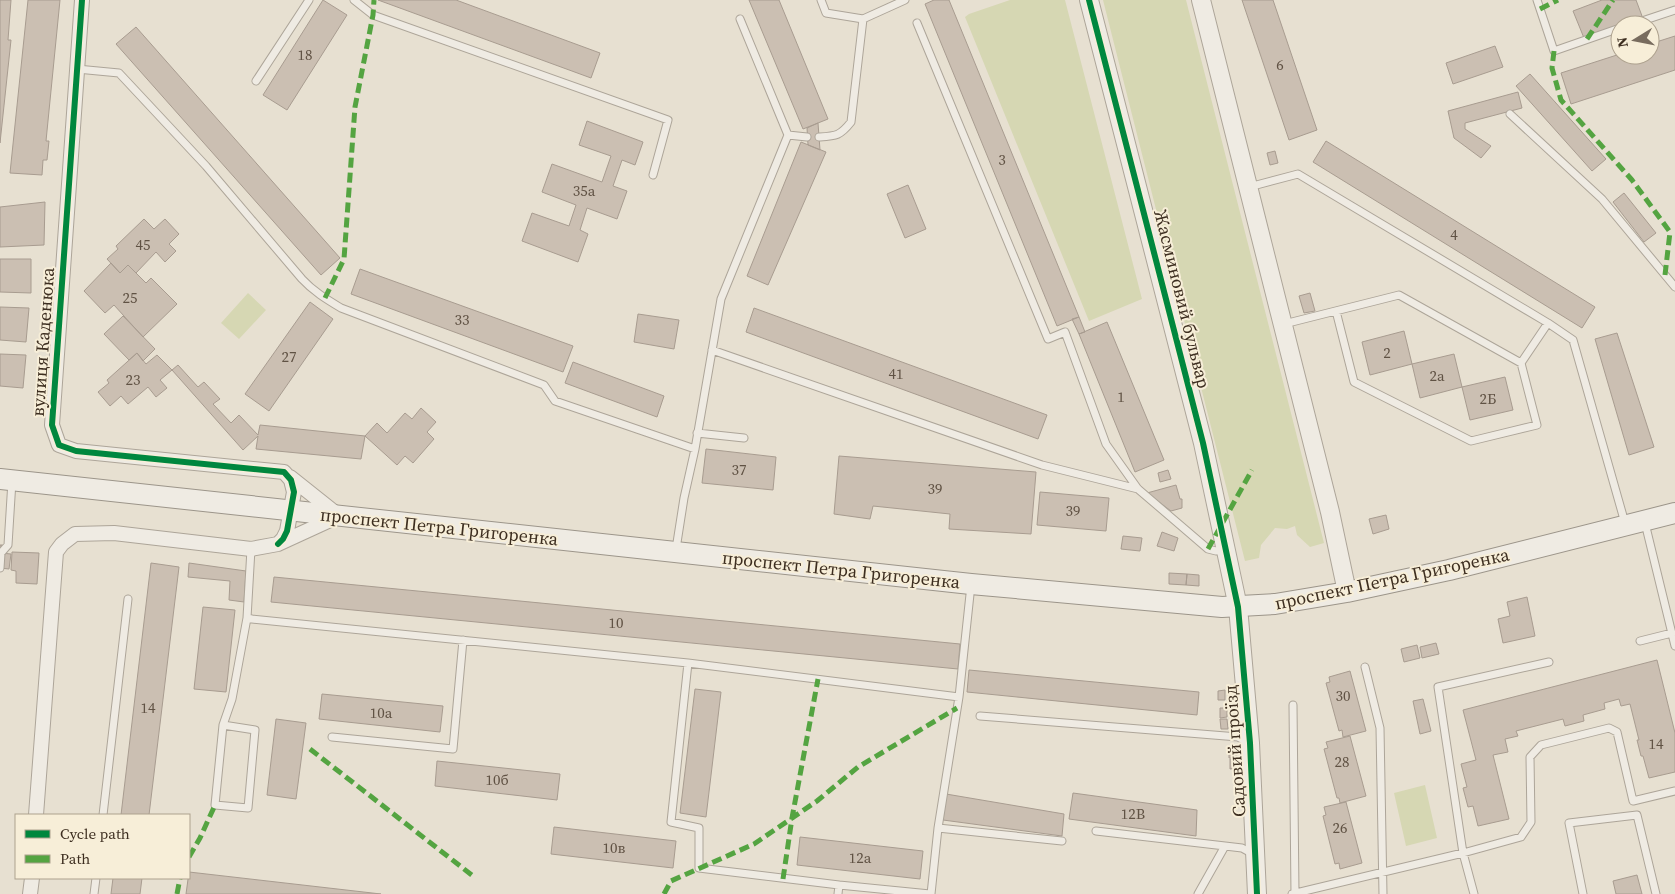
<svg xmlns="http://www.w3.org/2000/svg" width="1675" height="894" viewBox="0 0 1675 894" font-family="'Source Serif 4',serif">
<rect width="100%" height="100%" fill="#e7e0d1"/>
<path fill="#d6d7b3" d="M1010,0H1065L1142,299L1089,321L965,17L969,14Z
M1103,0H1186L1324,543L1310,547L1297,535L1295,526L1287,529L1275,528L1261,545L1259,558L1245,561Z
M248,293L266,310L239,339L221,323Z
M1425,785L1437,838L1406,846L1394,793Z"/>
<path fill="#cbbfb2" stroke="#a89c90" d="M0,0H11L8,40H11L0,143Z
M28,0H60L46,141H49L47,160H43L42,175L10,173Z
M323,0L347,15L287,110L263,95Z
M378,0H456L600,53L591,78Z
M749,0H779L828,119L803,129Z
M934,0H949L1079,317L1057,326L925,4Z
M1242,0H1273L1317,130L1289,140Z
M1602,0H1636L1642,16L1584,38L1573,11Z
M136,27L340,258L321,275L116,44Z
M1675,36V70L1571,104L1561,73L1620,54L1650,55V44Z
M1495,46L1503,67L1453,84L1446,63Z
M1530,74L1606,159L1592,171L1516,86Z
M1518,92L1522,108L1465,123V129L1491,146L1481,158L1454,138L1448,111Z
M587,121L643,142L635,165L622,160L613,186L627,191L617,219L587,208L580,230L588,234L578,262L522,241L532,213L569,226L576,205L542,192L552,164L602,182L611,156L579,145Z
M818,123L820,150L808,145L807,128Z
M1326,141L1595,307L1582,328L1313,162Z
M801,142L826,152L768,285L747,276Z
M1275,151L1278,163L1270,165L1267,153Z
M908,185L926,229L905,238L887,194Z
M1624,193L1656,233L1644,242L1613,202Z
M45,202L44,245L0,247V207Z
M144,219L154,229L165,219L179,234L169,244L176,251L165,262L156,252L136,273L128,265L120,273L107,259L118,249L116,246Z
M0,259H31V293L0,292Z
M111,263L120,273L128,265L146,283L151,278L177,304L143,337L114,305L105,313L84,291Z
M360,269L573,346L563,372L351,294Z
M1310,293L1315,311L1304,313L1299,296Z
M310,302L333,319L269,411L245,394Z
M0,307L29,308L26,342L0,340Z
M754,308L1047,415L1038,439L746,332Z
M638,314L679,320L674,349L634,342Z
M123,316L155,349L143,361L137,353L129,360L104,334Z
M1079,317L1085,332L1079,334L1072,319Z
M1107,322L1164,460L1135,472L1079,334Z
M1404,331L1412,364L1370,375L1362,342Z
M1617,333L1654,447L1629,455L1595,339Z
M137,353L146,364L157,355L172,370L160,380L167,388L156,397L148,387L128,404L121,396L110,406L98,392L109,383L107,380Z
M0,354L26,355L23,388L0,386Z
M1454,354L1462,387L1420,398L1412,364Z
M573,362L664,396L657,417L565,383Z
M178,365L198,387L204,382L220,399L213,404L231,423L239,415L258,435L260,425L365,436L361,459L256,449L258,436L243,450L172,370Z
M1505,377L1513,410L1470,420L1462,387Z
M421,408L436,422L427,432L434,439L413,463L405,456L397,465L365,436L377,423L387,433L405,413L412,419Z
M706,449L776,457L773,490L702,483Z
M839,456L1036,472L1031,534L949,529L950,514L873,506L870,519L834,514Z
M1168,470L1171,479L1160,482L1158,473Z
M1176,485L1180,499H1182V508L1171,511L1147,493Z
M1040,492L1109,498L1106,531L1037,525Z
M1386,515L1389,529L1373,534L1369,519Z
M1162,532L1178,538L1174,551L1157,546Z
M1123,536L1142,538L1140,551L1121,549Z
M0,545H2L1,553L11,554L9,569L0,568Z
M12,552L39,553L37,584L16,583V571L11,570Z
M151,563L179,567L149,815H121Z
M189,563L246,571L244,602L229,600L230,581L188,577Z
M1169,573L1187,574L1186,585L1169,584Z
M1187,574L1199,575V586L1186,585Z
M274,577L960,644L958,669L271,602Z
M1527,597L1535,636L1503,643L1498,619L1510,616L1507,602Z
M203,607L235,610L226,692L194,689Z
M1436,643L1439,654L1422,658L1420,647Z
M1417,645L1420,658L1404,662L1401,649Z
M1657,660L1675,733V772L1649,778L1643,756H1641L1637,740H1639L1630,704L1621,706L1619,699L1604,703L1605,709L1583,715L1584,721L1565,726L1563,719L1516,731L1518,736L1505,739L1508,752L1493,755L1509,819L1478,826L1473,806L1468,807L1463,788L1467,787L1461,764L1476,760L1463,710Z
M969,670L1199,692L1197,715L967,692Z
M1350,671L1366,731L1343,737L1342,730L1339,731L1326,683L1330,682L1329,677Z
M695,689L721,692L706,817L680,813Z
M1225,690V700H1218V691Z
M322,694L443,706L440,732L319,719Z
M1423,699L1431,731L1420,734L1413,701Z
M1220,708H1227V717L1220,718Z
M276,719L306,723L296,799L267,795Z
M1220,719H1227L1228,729H1221Z
M1350,736L1366,796L1340,803L1339,798H1337L1324,749L1328,748L1326,742Z
M1229,748H1236L1237,758H1229Z
M1230,759H1237V768L1230,769Z
M437,761L560,774L557,800L435,786Z
M1073,793L1197,810L1196,836L1069,819Z
M946,794L1064,814L1062,836L943,820Z
M1346,802L1362,863L1340,869L1339,863L1335,864L1323,816L1326,815L1324,807Z
M554,827L676,841L673,868L551,854Z
M800,837L923,851L920,879L797,865Z
M189,872L381,894H186Z
M1637,875L1642,894H1616L1613,881Z
M113,878H142L140,894H111Z"/>
<g fill="none" stroke-linecap="round" stroke-linejoin="round">
<g stroke="#ada599" stroke-width="9">
<path id="service" d="M354,0L373,15L668,120L653,175
M821,0L826,13L863,19L905,0
M1537,0L1554,51L1620,28
M740,19L788,135L807,137
M917,23L1048,339L1065,332L1106,444L1138,489L1208,549L1216,551L1226,550
M1630,25L1675,10
M77,69L119,73L206,166L302,279C313,291 326,299 341,308L544,385L555,401L695,449
M256,81L309,0
M1510,114L1602,199L1675,287
M819,137C836,136 840,136 851,122L863,19
M1249,187L1298,174L1548,323L1573,340L1625,523
M1336,311L1354,382L1471,441L1537,425L1521,363
M1284,324L1399,295L1521,363L1548,323
M712,350L1042,465L1138,489
M697,433L744,438
M1645,523L1675,646
M251,549L247,618L252,619L688,663L959,697
M676,549L684,498L695,449L721,299L788,135
M0,568L1,553L8,545L12,481
M1640,641L1672,633
M688,663L671,822L699,828V868L839,885
M1365,667L1380,728L1383,894
M1293,705L1295,894
M980,716L1238,737L1248,742
M223,725L255,730L248,808L215,805L223,725L232,699L247,618
M332,737L453,749L463,640
M103,815L128,599
M938,828L1062,841
M1096,831L1225,846
M94,894L96,878
M838,894L839,885L930,894
M931,894L938,828L959,697L971,585
M1198,894L1225,846L1242,848L1253,854
M1292,894L1463,853L1521,837L1531,822L1530,757L1541,745L1609,728L1617,732L1633,801L1675,791
M1474,894L1463,853L1438,687L1549,662
M1583,894L1569,823L1637,815L1656,894"/>
</g>
<g stroke="#ada599" stroke-width="16">
<path id="minor" d="M82,0L52,425L59,445L76,451L284,472L291,480L294,492L287,531L283,539L278,544
M36,815L56,552L62,544L75,534L114,533L251,549L278,544L339,516L290,477
M30,894L32,878"/>
</g>
<g stroke="#ada599" stroke-width="20">
<path id="tertiary" d="M1089,0L1203,443L1238,607L1250,743L1257,894
M1201,0L1330,512L1347,592"/>
</g>
<g stroke="#9c958a" stroke-width="22">
<path id="secondary" d="M0,479L971,584L1222,607L1275,604L1347,592L1449,570L1675,513"/>
</g>
<use href="#service" stroke="#efebe3" stroke-width="7"/>
<use href="#minor" stroke="#efebe3" stroke-width="14"/>
<use href="#tertiary" stroke="#efebe3" stroke-width="18"/>
<use href="#secondary" stroke="#efebe3" stroke-width="20"/>
<path stroke="#54a441" stroke-width="5" stroke-dasharray="10 5" stroke-linecap="butt" d="M1540,9L1558,0
M1587,39L1613,0
M1554,51L1552,68L1561,100L1632,180L1670,232L1665,275
M325,298L344,259L355,107L373,15L374,0
M1208,549L1252,470
M310,749L473,876
M189,857L200,838L215,805
M783,879L792,818L818,679
M177,894L180,878
M664,894L671,881L754,844L817,801L858,767L957,708"/>
<g stroke="#f7eed8" stroke-width="9">
<path id="cycleway" d="M82,0L52,425L59,445L76,451L284,472L291,480L294,492L287,531L283,539L278,544
M1089,0L1203,443L1238,607L1250,743L1257,894"/>
</g>
<use href="#cycleway" stroke="#00873e" stroke-width="6"/>
</g>
<g text-anchor="middle" stroke-width="4" stroke-linejoin="round" paint-order="stroke">
<g font-size="15" fill="#605244">
<text x="305" y="60">18</text>
<text x="1280" y="70">6</text>
<text x="1002" y="165">3</text>
<text x="584" y="196">35а</text>
<text x="1454" y="240">4</text>
<text x="143" y="250">45</text>
<text x="130" y="303">25</text>
<text x="462" y="325">33</text>
<text x="1387" y="358">2</text>
<text x="289" y="362">27</text>
<text x="896" y="379">41</text>
<text x="1437" y="381">2а</text>
<text x="133" y="385">23</text>
<text x="1121" y="402">1</text>
<text x="1488" y="404">2Б</text>
<text x="739" y="475">37</text>
<text x="935" y="494">39</text>
<text x="1073" y="516">39</text>
<text x="616" y="628">10</text>
<text x="1343" y="701">30</text>
<text x="148" y="713">14</text>
<text x="381" y="718">10а</text>
<text x="1656" y="749">14</text>
<text x="1342" y="767">28</text>
<text x="497" y="785">10б</text>
<text x="1133" y="819">12В</text>
<text x="1340" y="833">26</text>
<text x="614" y="853">10в</text>
<text x="860" y="863">12а</text>
</g>
<g font-size="18" fill="#3d2e20" stroke="#f7eed8">
<text transform="translate(1182 299) rotate(76)" y="6">Жасминовий бульвар</text>
<text transform="translate(43 342) rotate(-86)" y="6">вулиця Каденюка</text>
<text transform="translate(439 527) rotate(6)" y="6">проспект Петра Григоренка</text>
<text transform="translate(841 570) rotate(6)" y="6">проспект Петра Григоренка</text>
<text transform="translate(1392 579) rotate(-12)" y="6">проспект Петра Григоренка</text>
<text transform="translate(1235 751) rotate(-94)" y="6">Садовий проїзд</text>
</g>
</g>
<rect x="15" y="814" width="175" height="65" fill="#f7eed8" stroke="#ada18e"/>
<rect x="25" y="830" width="25" height="8" fill="#00873e" stroke="#ada18e"/>
<text x="60" y="839" font-size="15" fill="#3d2e20">Cycle path</text>
<rect x="25" y="855" width="25" height="8" fill="#54a441" stroke="#ada18e"/>
<text x="60" y="864" font-size="15" fill="#3d2e20">Path</text>
<g transform="translate(1635 40) rotate(260)"><circle r="24" fill="#f7eed8" stroke="#ada18e"/>
<path d="M0-4L9 19L0 12L-9 19Z" fill="#786c5e"/>
<text y="-8" font-size="14" font-weight="bold" text-anchor="middle" fill="#3d2e20">N</text>
</g>
</svg>
